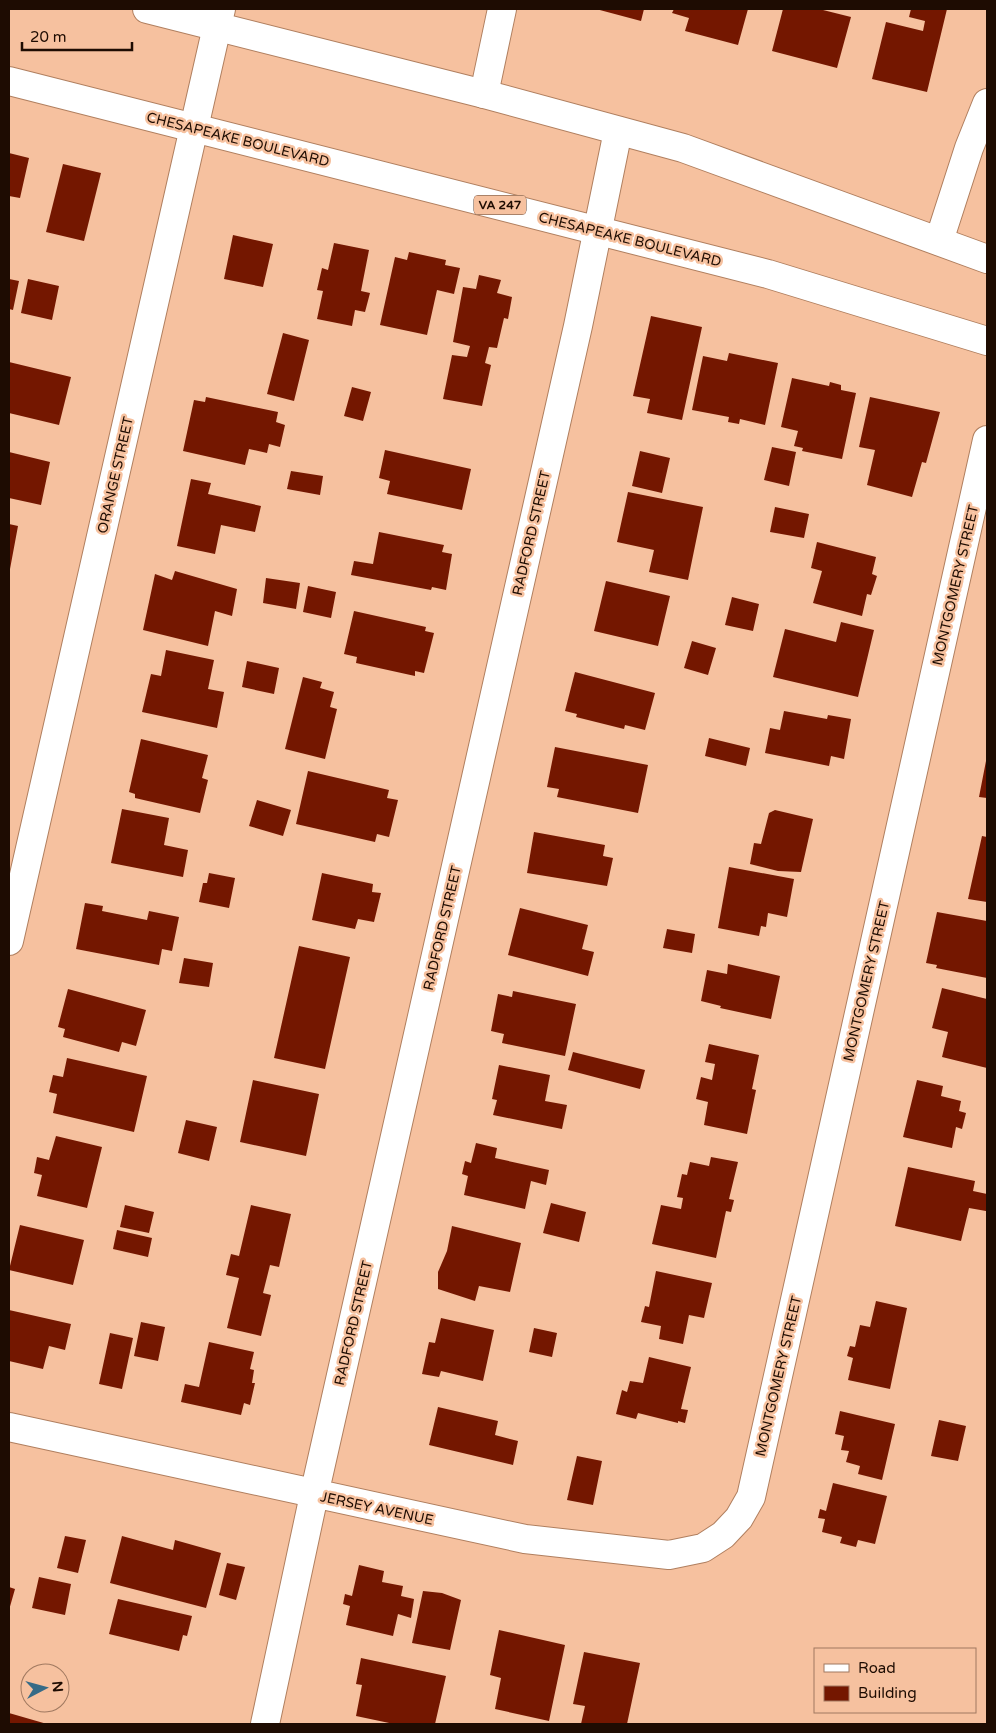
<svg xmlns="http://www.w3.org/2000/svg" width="996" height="1733" viewBox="0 0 996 1733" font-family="'Varela Round',sans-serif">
<rect width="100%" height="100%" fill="#f6c19f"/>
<path fill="#741700" d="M596,9H644L641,21Z
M674,9H748L738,45L685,31L689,18L672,13Z
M783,9H819L851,17L837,68L772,51Z
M911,9H947L927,92L872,79L886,22L923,31L925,21L909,17Z
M9,153L29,158L20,198L9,196Z
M63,164L101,173L84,241L46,232Z
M233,235L273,244L263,287L224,279Z
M334,243L369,250L361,291L370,293L365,312L355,310L352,326L317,319L323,291L317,290L322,268L328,270Z
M409,252L446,260L445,265L460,268L454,294L437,290L427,335L380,325L395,257L407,260Z
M479,275L501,280L497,293L512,297L508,319L504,318L497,348L489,347L485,363L491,365L482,406L443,399L452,355L467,357L470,346L453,342L463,287L476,289Z
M9,279L19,281L13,310L9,309Z
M28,279L59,286L52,320L21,313Z
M651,316L702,327L682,420L647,413L650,399L633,396Z
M283,333L309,340L294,401L267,394Z
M729,353L778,363L765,425L740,419L739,424L728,422L729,417L692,410L703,356L727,361Z
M9,362L71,377L59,425L9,413Z
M792,378L829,386L830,382L841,385V390L856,393L842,459L802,451L803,448L794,446L798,431L781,427Z
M352,387L371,392L363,421L344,416Z
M206,397L278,412L276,422L285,425L280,447L269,444L267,453L249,449L245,465L183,451L194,400L205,402Z
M870,397L940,412L926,463L922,462L912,497L867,485L875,450L859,447Z
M772,447L796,452L789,486L764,480Z
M385,450L471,469L462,510L387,494L390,481L379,478Z
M640,451L670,458L662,493L632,486Z
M9,452L50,462L41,505L9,498Z
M291,471L323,476L320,495L287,489Z
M191,479L211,483L208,494L261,506L255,532L221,525L215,554L177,546Z
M628,492L703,507L688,580L649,572L654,550L617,542Z
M775,507L809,514L804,538L770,532Z
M9,524L18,526L10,569H9Z
M379,532L444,545L442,552L452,554L446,590L432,587L431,590L351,575L354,561L373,564Z
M817,542L876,557L872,574L877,576L871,595L867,594L862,616L813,603L822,571L811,568Z
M175,571L237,589L232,616L215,611L208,646L143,630L155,574L172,580Z
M266,578L300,583L296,609L263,603Z
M606,581L670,596L658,646L594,631Z
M308,586L336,592L331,618L303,612Z
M732,597L759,604L753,631L725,625Z
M354,611L426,627L425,631L434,633L424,673L415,671V676L356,663L357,657L344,654Z
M841,622L874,630L858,697L773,677L785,629L836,642Z
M692,641L716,648L708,675L684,668Z
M166,650L214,660L208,689L224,692L217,728L142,712L151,674L161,676Z
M247,661L279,668L274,694L242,687Z
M575,672L655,693L645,730L625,725L624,729L576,717L577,714L565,711Z
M303,677L322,682L320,688L334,692L330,707L337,709L325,759L285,749Z
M784,711L827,719L828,715L851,719L844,759L831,756L829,766L765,753L770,728L780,730Z
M709,738L750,748L746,766L705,756Z
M141,739L208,755L202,778L208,780L200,813L135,798V794L129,792Z
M555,747L648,765L638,813L557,797L559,789L547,787Z
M986,761H987V798L979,797Z
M308,771L389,790L387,798L398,800L389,837L377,834L375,842L296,824Z
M257,800L291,810L283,836L249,826Z
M122,809L169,818L164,845L188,850L183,877L111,863Z
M775,810L813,819L801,872L778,871L750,864L754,843L761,844L769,813Z
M534,832L605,845L603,856L613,858L607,886L527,873Z
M982,836L987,837V902L968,899Z
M729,867L794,879L787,917L768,913L766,927L761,926L759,936L718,928Z
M209,873L235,878L229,908L199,902L203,883H207Z
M322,873L373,884L372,892L381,893L374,922L358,919L355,929L312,920Z
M85,903L103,906L102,911L147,920L149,911L179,917L172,951L162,949L159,965L76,949Z
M520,908L588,925L582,949L594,952L588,976L508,955Z
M937,912L987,921V978L936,968L937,965L926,963Z
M667,929L695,934L692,953L663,948Z
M299,946L350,957L325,1069L274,1058Z
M184,958L213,963L209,987L179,983Z
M728,964L780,976L771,1019L720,1008L721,1006L701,1001L707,970L727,974Z
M942,988L987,999V1068L942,1057L948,1032L932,1028Z
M68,989L146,1010L136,1046L122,1042L119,1052L63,1037L65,1029L58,1027Z
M513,991L576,1004L565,1056L502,1043L504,1034L491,1031L498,994L512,997Z
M709,1044L759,1055L752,1089L756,1090L747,1134L704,1125L708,1102L696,1099L701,1077L712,1080L715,1064L705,1062Z
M573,1052L645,1070L640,1089L568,1070Z
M67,1058L147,1076L134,1132L53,1113L57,1094L49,1092L53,1075L63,1077Z
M499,1065L550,1075L545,1101L567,1105L562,1129L493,1115L497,1100L492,1099Z
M253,1080L319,1094L306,1156L240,1142Z
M917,1080L943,1086L941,1096L961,1101L959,1111L966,1113L962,1129L956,1127L952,1148L903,1137Z
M186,1120L217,1127L209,1161L178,1153Z
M56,1136L102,1147L87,1208L37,1196L42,1175L34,1173L37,1157L49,1160Z
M476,1143L497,1148L495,1158L549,1170L546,1185L531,1181L525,1209L464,1195L468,1176L462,1174L465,1161L471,1163Z
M711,1157L738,1162L729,1199L734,1200L731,1212L726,1211L716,1258L652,1244L661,1205L681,1209L683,1198L677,1197L682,1174L687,1175L690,1162L709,1166Z
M908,1167L975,1181L973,1191L987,1194L986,1211L969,1208L961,1241L895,1226Z
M551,1203L586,1212L579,1242L543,1233Z
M125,1205L154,1212L149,1233L120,1227Z
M251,1205L291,1214L279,1267L270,1265L263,1293L271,1295L261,1336L227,1328L239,1278L226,1275L231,1254L239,1256Z
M20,1225L84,1240L73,1285L9,1270Z
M452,1226L521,1243L510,1292L479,1286L475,1301L438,1289V1272L447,1251Z
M117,1230L152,1238L148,1257L113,1249Z
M656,1271L712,1283L704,1318L689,1315L683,1344L659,1339L661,1326L641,1322L645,1306L649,1307Z
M876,1301L907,1308L890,1389L848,1380L853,1358L847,1356L850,1346L855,1347L860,1325L870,1327Z
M9,1310L71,1324L65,1350L49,1346L43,1369L9,1361Z
M441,1318L494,1330L483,1381L441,1371L439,1377L422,1374L429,1342L435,1343Z
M141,1322L165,1327L158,1361L134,1356Z
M534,1328L557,1333L552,1357L529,1352Z
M110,1333L133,1338L122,1389L99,1384Z
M209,1342L254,1352L250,1369L254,1370L252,1383H255L250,1405L244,1403L241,1415L181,1402L185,1384L199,1387Z
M649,1357L691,1367L681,1409L688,1410L685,1423L678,1421V1423L638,1413L636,1419L616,1414L622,1390L627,1392L630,1381L643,1383Z
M438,1407L498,1421L495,1435L518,1441L513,1465L429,1445Z
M840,1411L895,1424L882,1480L858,1474L860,1466L846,1462L849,1451L841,1450L844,1436L835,1434Z
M939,1420L966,1426L958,1461L931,1456Z
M577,1456L602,1461L593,1505L567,1500Z
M833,1483L887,1496L875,1544L858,1540L856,1547L840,1543L842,1537L822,1532L825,1519L818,1518L820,1509L826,1511Z
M65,1536L86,1540L78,1573L57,1568Z
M122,1536L173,1550L175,1540L221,1553L206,1608L110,1583Z
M227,1563L245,1567L236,1600L219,1595Z
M359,1565L384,1571L382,1582L403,1586L401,1596L414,1599L411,1618L398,1614L393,1636L346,1625L350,1606L343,1604L345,1594L352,1596Z
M39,1577L71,1584L65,1615L32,1608Z
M9,1587L15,1589L9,1610Z
M423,1591L442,1593L461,1600L450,1650L412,1643Z
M118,1599L192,1616L187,1636L183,1635L179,1651L109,1634Z
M499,1630L565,1645L549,1721L495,1709L501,1678L490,1675Z
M584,1652L640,1663L627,1724H581L585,1706L573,1704Z
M361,1658L446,1676L435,1724H394L356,1716L362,1685L356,1684Z
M9,1713L47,1724H9Z"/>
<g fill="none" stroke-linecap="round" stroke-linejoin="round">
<g stroke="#b07f5f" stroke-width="30">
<path id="minor" d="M484,94L502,9
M939,241L969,148L987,103
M9,941L221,9
M9,1427L525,1539L669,1555L703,1548L723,1535L739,1518L751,1497L987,440
M265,1724L314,1495L578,326L618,131"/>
</g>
<g stroke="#b07f5f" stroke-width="30">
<path id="primary" d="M147,9L484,94L683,148L987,259
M9,81L768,274L987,341"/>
</g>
<use href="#minor" stroke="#fff" stroke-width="28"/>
<use href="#primary" stroke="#fff" stroke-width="28"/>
</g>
<g text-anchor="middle" stroke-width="5" stroke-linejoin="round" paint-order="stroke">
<rect fill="#f6c19f" stroke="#5f4231" stroke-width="1" x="474" y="195.5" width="52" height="19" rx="4"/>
<g font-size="12" font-weight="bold" fill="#1e0c02">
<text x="500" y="209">VA 247</text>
</g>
<g font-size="14" fill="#1e0c02" stroke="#f6c19f">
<text transform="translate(238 139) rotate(14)" y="5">CHESAPEAKE BOULEVARD</text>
<text transform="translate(630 239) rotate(14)" y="5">CHESAPEAKE BOULEVARD</text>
<text transform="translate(115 475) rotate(-77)" y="5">ORANGE STREET</text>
<text transform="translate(531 533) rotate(-77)" y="5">RADFORD STREET</text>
<text transform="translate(955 585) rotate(-77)" y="5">MONTGOMERY STREET</text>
<text transform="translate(442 928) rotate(-77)" y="5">RADFORD STREET</text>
<text transform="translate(866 981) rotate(-77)" y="5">MONTGOMERY STREET</text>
<text transform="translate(353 1323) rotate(-77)" y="5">RADFORD STREET</text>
<text transform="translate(778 1376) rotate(-77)" y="5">MONTGOMERY STREET</text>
<text transform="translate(377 1508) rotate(12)" y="5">JERSEY AVENUE</text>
</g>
</g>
<rect width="996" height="1733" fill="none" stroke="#1e0c02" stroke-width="20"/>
<rect x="814" y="1648" width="162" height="65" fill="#f6c19f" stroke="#a07960"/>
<rect x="824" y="1664" width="25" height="8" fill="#ffffff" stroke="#a07960"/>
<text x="858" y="1673" font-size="15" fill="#1e0c02">Road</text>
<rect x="824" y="1686" width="25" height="15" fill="#741700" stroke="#a07960"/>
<text x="858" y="1698" font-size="15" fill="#1e0c02">Building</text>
<g transform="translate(45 1688) rotate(84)"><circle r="24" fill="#f6c19f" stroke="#a07960"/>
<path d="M0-4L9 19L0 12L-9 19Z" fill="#366b87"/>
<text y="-8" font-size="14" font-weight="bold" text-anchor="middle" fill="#1e0c02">N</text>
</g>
<path d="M22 42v8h110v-8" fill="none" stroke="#1e0c02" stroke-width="2.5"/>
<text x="30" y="42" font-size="15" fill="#1e0c02" stroke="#f6c19f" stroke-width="4" paint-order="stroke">20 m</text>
</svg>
